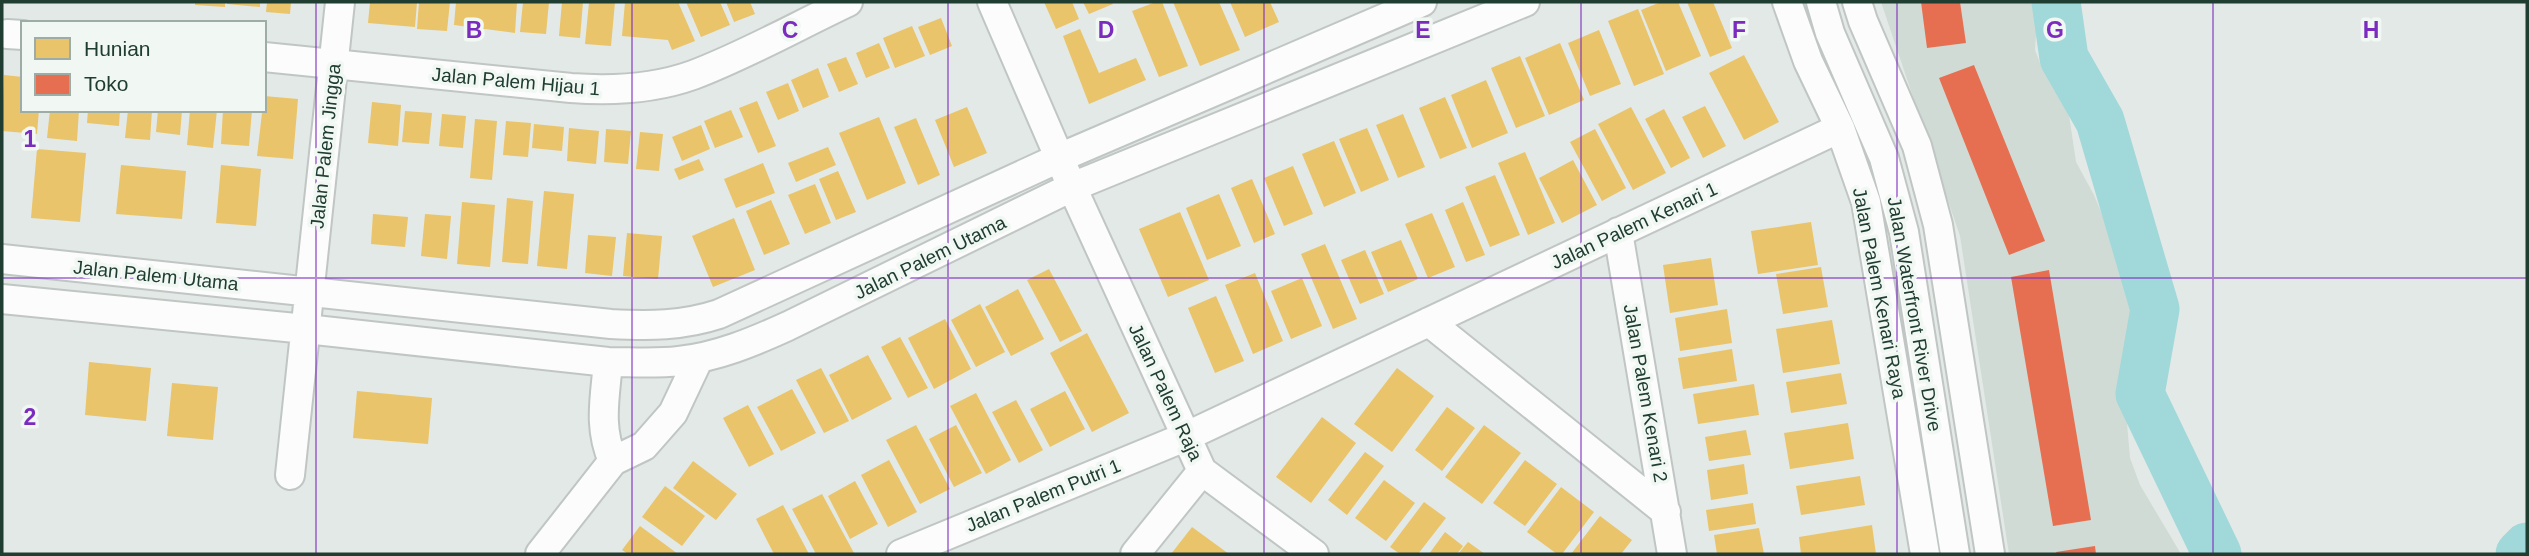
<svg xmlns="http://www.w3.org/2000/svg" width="2529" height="556" viewBox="0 0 2529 556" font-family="Arial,sans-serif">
<rect width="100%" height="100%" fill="#e3e9e6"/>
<path fill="#d0dbd5" d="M1881,2H2035L2037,20L2035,50L2041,66L2061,88L2069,115L2076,162L2094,195L2126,272L2136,309L2138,344L2126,412L2130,458L2140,485L2181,554H2009L1960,236Z"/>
<path fill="#e9c46a" d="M195,2H225V7L195,5Z
M227,2H260V7L227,4Z
M267,2H291L290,14L266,12Z
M370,2H417L415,27L368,23Z
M419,2H450L447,31L417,29Z
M456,2H517L515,33L454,25Z
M523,2H549L546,34L520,32Z
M562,2H583L580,38L559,36Z
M589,2H615L611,46L585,44Z
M625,2H678L695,41L672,50L668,40L622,36Z
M686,2H720L730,25L701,37Z
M726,2H750L755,14L734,22Z
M1044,2H1072L1079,19L1056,29Z
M1083,2H1112L1113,4L1089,14Z
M1156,2H1162L1188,66L1159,77L1132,11Z
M1173,2H1219L1240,50L1200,66Z
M1230,2H1270L1279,22L1245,37Z
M1661,2H1678L1701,56L1666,71L1641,10Z
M1687,2H1713L1732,48L1710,57Z
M1638,9L1664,74L1634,86L1608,21Z
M941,18L952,46L930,55L918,27Z
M912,26L925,56L895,68L883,38Z
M1080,29L1099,73L1136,58L1146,80L1089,104L1063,36Z
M1599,30L1621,84L1590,96L1568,43Z
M879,43L890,68L866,78L856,53Z
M1560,43L1584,100L1549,115L1525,58Z
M1744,55L1779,122L1744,140L1709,73Z
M1520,56L1545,116L1516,128L1491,68Z
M846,57L858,84L839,92L827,64Z
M818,68L829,97L803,108L791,80Z
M4,75L23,77V110H39L37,134L2,131Z
M1486,80L1508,133L1472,148L1451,95Z
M788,83L799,111L778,120L766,92Z
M264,96L298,99L293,159L257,156Z
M1445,97L1467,148L1440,159L1419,108Z
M757,101L776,146L758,153L739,108Z
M372,102L401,105L398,146L368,143Z
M1705,106L1726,146L1703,158L1682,117Z
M967,107L987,153L954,167L935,120Z
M1631,107L1666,173L1633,190L1598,124Z
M1664,109L1690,158L1671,168L1645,119Z
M50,110H79L77,141L47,138Z
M88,110H120L119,126L87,123Z
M128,110H152L150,140L125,138Z
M158,110H182L180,135L156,132Z
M190,110H217L213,148L187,145Z
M223,110H252L249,146L221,144Z
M731,110L743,137L715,148L704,121Z
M405,111L432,113L429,144L402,142Z
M442,114L466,116L463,148L439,146Z
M1403,114L1425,167L1398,178L1376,125Z
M879,117L906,183L867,200L839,133Z
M916,118L940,175L918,185L894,127Z
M475,119L497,121L492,180L470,178Z
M506,121L531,123L528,157L503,155Z
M534,124L564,127L562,151L532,148Z
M701,125L710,149L682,161L672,137Z
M569,128L599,131L596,164L567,161Z
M1367,128L1389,180L1361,192L1339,139Z
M606,129L631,131L628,164L604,162Z
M1595,129L1626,188L1602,201L1570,142Z
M640,132L663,134L659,171L636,169Z
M1334,141L1356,193L1324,207L1302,154Z
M828,147L836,165L796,182L788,163Z
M37,149L86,153L80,222L31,218Z
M1525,152L1555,223L1528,235L1498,163Z
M699,159L704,170L679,180L674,169Z
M1573,160L1597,205L1562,223L1539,178Z
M763,163L775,193L736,208L724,179Z
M121,165L186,171L182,219L116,214Z
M221,165L261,169L256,226L216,223Z
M1293,166L1313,214L1284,226L1264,178Z
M838,171L856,212L836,220L819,179Z
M1495,175L1520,235L1490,247L1465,187Z
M1252,179L1275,234L1254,243L1231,188Z
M815,184L831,223L805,234L788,195Z
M544,191L574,194L567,269L537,266Z
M1219,194L1241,246L1207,260L1186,208Z
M507,198L533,201L528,264L502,262Z
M771,200L790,244L764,255L746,211Z
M462,202L495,205L490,267L457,264Z
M1463,202L1485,255L1466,262L1445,210Z
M1180,212L1209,280L1168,297L1139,229Z
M1432,213L1455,267L1428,278L1405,224Z
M373,214L408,217L405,247L371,244Z
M425,214L451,216L447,259L421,256Z
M734,218L755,270L713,287L692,236Z
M1811,222L1818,265L1758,274L1751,231Z
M627,233L662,236L658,279L623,276Z
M588,235L616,237L612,276L585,273Z
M1401,240L1418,279L1388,292L1371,252Z
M1325,244L1357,319L1333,329L1301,254Z
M1365,250L1384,294L1360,304L1341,260Z
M1711,258L1718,305L1670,313L1663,265Z
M1821,267L1828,307L1783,314L1776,274Z
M1049,269L1082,331L1060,342L1027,280Z
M1255,273L1283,341L1253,354L1225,285Z
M1302,278L1322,326L1291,339L1271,291Z
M1018,289L1044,339L1011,356L985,307Z
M1216,296L1244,361L1215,373L1188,308Z
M980,304L1005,352L976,367L951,320Z
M1727,309L1732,343L1680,351L1675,318Z
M945,319L971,369L934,389L908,338Z
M1832,320L1840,364L1783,373L1776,329Z
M1087,333L1129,413L1092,432L1050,353Z
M900,337L928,388L908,398L881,347Z
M1732,349L1737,381L1683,389L1678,358Z
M868,355L892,399L852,420L829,375Z
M89,362L151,368L146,421L85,415Z
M821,368L849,421L824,433L796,380Z
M1397,368L1434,396L1392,452L1354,424Z
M1841,373L1847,404L1791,413L1786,382Z
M172,383L218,387L213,440L167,436Z
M1754,384L1759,415L1698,424L1693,394Z
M792,389L816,433L781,451L757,407Z
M357,391L432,398L428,444L353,438Z
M1065,391L1085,429L1050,447L1030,409Z
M976,393L1011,460L986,474L950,406Z
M1016,400L1043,450L1019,463L992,412Z
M748,405L774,454L749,467L723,418Z
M1447,407L1475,428L1442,471L1415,450Z
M1322,417L1356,443L1311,503L1276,477Z
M1848,423L1854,459L1790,469L1784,433Z
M916,425L950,489L920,504L886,440Z
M956,425L982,473L954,487L929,439Z
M1484,425L1521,453L1482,504L1445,477Z
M1746,430L1751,455L1709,461L1705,437Z
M1365,452L1384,466L1347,515L1328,500Z
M889,460L917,512L888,527L861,475Z
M1525,460L1557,484L1525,526L1493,503Z
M693,461L737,494L716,520L673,488Z
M1744,464L1748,494L1711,500L1707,470Z
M1860,476L1865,505L1801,515L1796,486Z
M1384,480L1415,503L1386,541L1355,518Z
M855,481L878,524L850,539L828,496Z
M665,486L705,516L682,546L642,517Z
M1561,487L1594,512L1562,554H1557L1527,532Z
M822,494L854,553L851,554H816L792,509Z
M1424,502L1446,518L1418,554H1400L1390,547Z
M1753,503L1756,524L1709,531L1706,510Z
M783,505L809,554H774L756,519Z
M1600,516L1632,540L1621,554H1571Z
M1872,525L1876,554H1801L1799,537Z
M640,526L678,554H628L622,550Z
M1192,527L1229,554H1171Z
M1759,528L1764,554H1717L1714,535Z
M1445,532L1463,546L1457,554H1429Z
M1468,542L1485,554H1458Z"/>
<path fill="#e76f51" d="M1921,2H1960L1966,43L1927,48Z
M1974,65L2045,241L2009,255L1939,78Z
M2049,270L2091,520L2053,526L2011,277Z
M2095,546L2096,554H2057L2056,552Z"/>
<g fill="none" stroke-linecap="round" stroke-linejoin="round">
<path stroke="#a1d8d9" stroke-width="49" d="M2056,2L2064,58L2100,121L2155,309L2140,394L2217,554
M2520,554L2527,547"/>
<g stroke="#c0c6c3" stroke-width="32">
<path id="minor" d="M992,2L1072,187L1202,471L1314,554
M1787,2L1808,61L1840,128L1866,202L1925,554
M1821,2L1830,33L1884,158L1904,232L1955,554
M1857,2L1863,21L1917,146L1938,225L1990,554
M7,34L23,35
M264,57L571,88C611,91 654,89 693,75C746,55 797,26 848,2
M1618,232L1672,554
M2,259L611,324C649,326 683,326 719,314L1059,158L1422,2
M2,299L306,329L608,362C631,362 655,364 679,361C717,357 753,342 788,326L1072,187L1525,2
M1429,322L1666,512
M608,362C605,398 598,427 613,461
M290,475L340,2
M540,554L613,461L644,446L673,413L699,358
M901,554L1185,437L1840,128
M1135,554L1202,471"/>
</g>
<use href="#minor" stroke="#fbfcfb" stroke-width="28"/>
</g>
<path fill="none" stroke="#7b2cbf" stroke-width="2" stroke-opacity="0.55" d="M316,2V554M632,2V554M948,2V554M1264,2V554M1581,2V554M1897,2V554M2213,2V554M2,278H2527"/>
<g text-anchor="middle" stroke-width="7" stroke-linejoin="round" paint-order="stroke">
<g font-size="19" fill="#203d32" stroke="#f1f8f3">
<text transform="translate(516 81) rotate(5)" y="7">Jalan Palem Hijau 1</text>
<text transform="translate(325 146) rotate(-84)" y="7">Jalan Palem Jingga</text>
<text transform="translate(1634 225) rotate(-25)" y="7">Jalan Palem Kenari 1</text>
<text transform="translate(930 257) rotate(-26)" y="7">Jalan Palem Utama</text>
<text transform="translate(156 275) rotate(6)" y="7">Jalan Palem Utama</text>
<text transform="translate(1880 293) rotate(79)" y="7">Jalan Palem Kenari Raya</text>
<text transform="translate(1915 314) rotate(80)" y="7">Jalan Waterfront River Drive</text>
<text transform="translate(1166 392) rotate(65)" y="7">Jalan Palem Raja</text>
<text transform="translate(1646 393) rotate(80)" y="7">Jalan Palem Kenari 2</text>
<text transform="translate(1043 495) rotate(-22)" y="7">Jalan Palem Putri 1</text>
</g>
</g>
<g font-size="23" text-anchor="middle" font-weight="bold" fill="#7b2cbf" stroke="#f1f8f3" stroke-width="7" stroke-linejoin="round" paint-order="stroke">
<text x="474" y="38">B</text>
<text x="790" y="38">C</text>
<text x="1106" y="38">D</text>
<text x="1423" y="38">E</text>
<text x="1739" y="38">F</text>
<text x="2055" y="38">G</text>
<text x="2371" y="38">H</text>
<text x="30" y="147">1</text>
<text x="30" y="425">2</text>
</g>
<rect width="2529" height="556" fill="none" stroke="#203d32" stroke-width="7"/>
<rect x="21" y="21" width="245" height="91" fill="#f1f8f3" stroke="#9dada6" stroke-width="2"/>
<rect x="35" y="38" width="35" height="21" fill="#e9c46a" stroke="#9dada6" stroke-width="2"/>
<text x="84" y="56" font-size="21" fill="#203d32">Hunian</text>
<rect x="35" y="74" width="35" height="21" fill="#e76f51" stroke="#9dada6" stroke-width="2"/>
<text x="84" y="91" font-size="21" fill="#203d32">Toko</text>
</svg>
